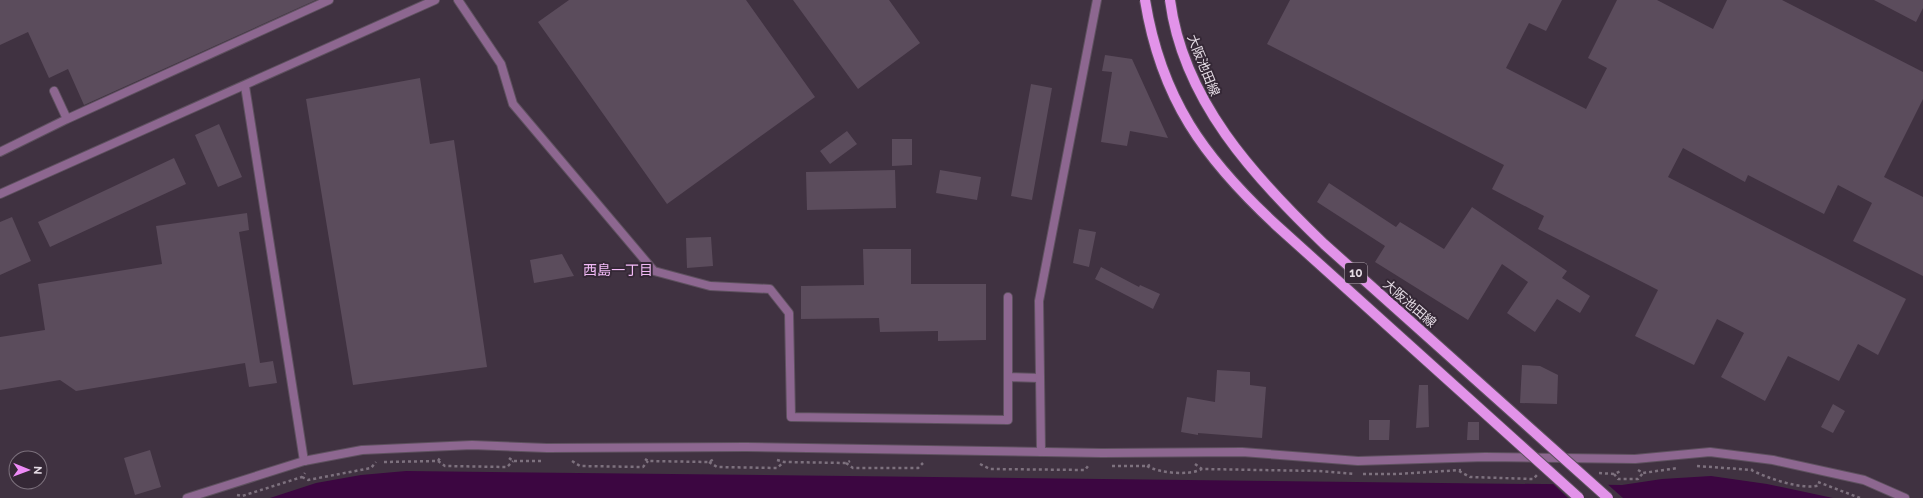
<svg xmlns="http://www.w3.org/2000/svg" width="1923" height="498" viewBox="0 0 1923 498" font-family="Raleway,'Noto Sans JP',sans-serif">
<rect width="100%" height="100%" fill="#403241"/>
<path fill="#3c0641" d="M406,471L1622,485L1662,479L1711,476L1767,484L1833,498H270L316,483L361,475Z"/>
<path fill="#403241" d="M1551,482L1606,483L1623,498H1568Z"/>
<path fill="#5b4c5c" d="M0,0H316L84,105L68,69L49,78L28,32L0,45Z
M569,0H746L815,97L667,204L538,22Z
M793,0H889L920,43L858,89Z
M1290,0H1562L1546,31L1529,23L1506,68L1586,109L1607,68L1588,58L1617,0H1657L1713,29L1727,0H1782L1923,72V99L1884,177L1923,197V276L1853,241L1872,203L1838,185L1824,214L1748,175L1745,182L1683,148L1668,177L1906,299L1878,355L1858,344L1839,381L1788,356L1765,401L1721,377L1744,333L1717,319L1694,365L1635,336L1658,290L1538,229L1544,216L1492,189L1504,165L1267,44Z
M1874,0H1923V8L1916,22Z
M1105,55L1132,59L1168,138L1130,131L1127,146L1101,142L1112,72L1102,71Z
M420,78L430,144L454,140L487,367L353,385L306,99Z
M1031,84L1052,88L1032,200L1011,196Z
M219,124L242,177L218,187L195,135Z
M847,131L857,144L830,164L820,151Z
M892,139H912V165L892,166Z
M174,158L186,184L50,247L38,222Z
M895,170L896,208L807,210L806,172Z
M940,170L981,177L977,200L936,193Z
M1329,183L1396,227L1400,222L1444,249L1472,207L1567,271L1562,278L1590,296L1580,313L1557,299L1535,332L1507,313L1528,282L1502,264L1468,320L1375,262L1385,246L1317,202Z
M247,213L249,230L239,232L260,363L273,361L277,383L249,387L245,363L76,391L60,380L0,390V337L45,330L38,284L162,264L156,226Z
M12,217L31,261L0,275V222Z
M1079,229L1096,232L1089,267L1073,263Z
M711,237L713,266L687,268L686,238Z
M863,249H911V284H986V340L938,341V331L880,332L879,318L801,319V286L864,285Z
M562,254L574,276L534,283L530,260Z
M1101,267L1139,287L1140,285L1160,294L1153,309L1095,279Z
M1522,365L1540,366L1558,375L1557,404L1520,403Z
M1217,370L1250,372V385L1266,387L1262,438L1198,433V435L1181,432L1187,397L1215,402Z
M1419,385H1428L1429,427L1416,428Z
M1833,404L1845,411L1833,433L1821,427Z
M1369,420H1390L1389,440H1369Z
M1468,422H1479V440H1467Z
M150,450L161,487L135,495L124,458Z"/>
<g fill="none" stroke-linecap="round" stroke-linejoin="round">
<g stroke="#5e515f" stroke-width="10">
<path id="service" d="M458,0L501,64L513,104L654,271L710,286L770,289L789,313L791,417L1008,420V297
M67,119L329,0
M0,152L67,119L54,91
M0,194L435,0
M1008,377L1040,378"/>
</g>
<g stroke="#5e515f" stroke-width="10">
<path id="minor" d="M245,86L304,461
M1041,452L1039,301L1097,0"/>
</g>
<g stroke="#5e515f" stroke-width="10">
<path id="tertiary" d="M187,498L304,461L362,450L472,445L547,448L746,447L1102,453L1242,452L1358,461L1485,457L1635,459L1710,452L1773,460L1864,480L1905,498"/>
</g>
<path stroke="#7d717e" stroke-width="2.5" stroke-dasharray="3 3" stroke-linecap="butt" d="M509,458L513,461H541
M645,459L648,461L709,462L714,459
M777,460L784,462L846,463L850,461
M438,461L445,466L507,467L513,461
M572,461L580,466L643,467L648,461
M384,462L438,461L440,458
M709,462L717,467L777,468L784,462
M846,463L853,468H918L923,463
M980,464L990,469L1085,470L1088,466
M1195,464L1202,469L1319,471L1354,474
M1112,466H1147L1150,465
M1147,466C1159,473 1189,476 1202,469
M1697,466L1753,470
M1638,470L1643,473L1678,468
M1751,470C1767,478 1804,491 1820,485
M1459,471L1470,477L1533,479L1537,475
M1599,473L1614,474L1621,471
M1363,474H1397L1461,470
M1614,474L1618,479H1638L1643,473
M302,477L308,480L371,468L376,462
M1818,482L1860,498
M237,495L242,496L302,477L305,473"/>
<use href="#service" stroke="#8d6790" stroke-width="8"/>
<use href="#minor" stroke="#8d6790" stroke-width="8"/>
<use href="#tertiary" stroke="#8d6790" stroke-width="8"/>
<g stroke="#5e515f" stroke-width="12" stroke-linecap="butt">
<path id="primary-bridge" d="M1145,0C1161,99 1204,158 1276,225L1579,498
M1170,0C1183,100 1254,177 1324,244L1608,498"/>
</g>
<use href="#primary-bridge" stroke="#e293e9" stroke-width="10"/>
</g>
<g text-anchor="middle" stroke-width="4" stroke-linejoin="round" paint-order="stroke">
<rect fill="#352836" stroke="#b0a6b0" stroke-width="1" x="1345" y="263" width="22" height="20" rx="3"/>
<g font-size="12" font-weight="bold" fill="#e5dce5">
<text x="1356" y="277">10</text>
</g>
<g font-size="13" fill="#e5dce5" stroke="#352836">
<text transform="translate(1204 65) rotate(68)" y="5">大阪池田線</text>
<text transform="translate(1410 303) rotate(41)" y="5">大阪池田線</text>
</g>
<g font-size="14" fill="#f2baf6" stroke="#352836">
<text x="618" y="275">西島一丁目</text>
</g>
</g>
<g transform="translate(28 470) rotate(91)"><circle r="19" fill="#352836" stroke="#7b707c"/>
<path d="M0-3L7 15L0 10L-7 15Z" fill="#ee8bf7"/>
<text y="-6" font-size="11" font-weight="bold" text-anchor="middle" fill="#e5dce5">N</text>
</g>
</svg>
